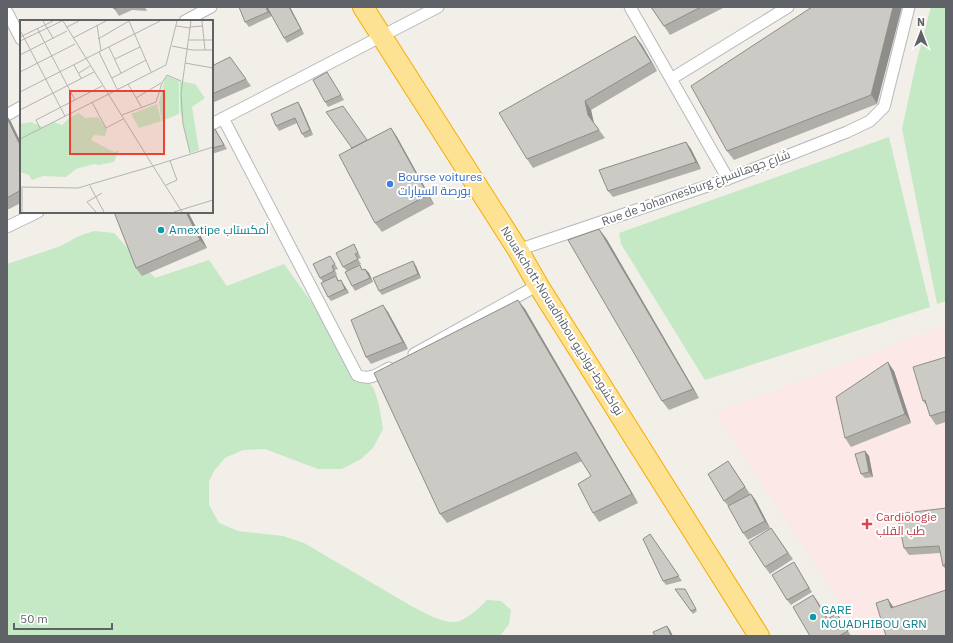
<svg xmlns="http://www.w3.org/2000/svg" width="953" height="643" viewBox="0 0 953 643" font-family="'IBM Plex Sans',Cairo,sans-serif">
<rect width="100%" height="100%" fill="#f1efe8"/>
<path fill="#fce8e6" d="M946,325V636H862L715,413Z"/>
<path fill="#c5e8c5" d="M931,7H946V301L937,304L902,129L916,64Z
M889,137L930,307L705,380L621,244L619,233Z
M94,231L114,233L155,278L209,260L227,286L284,264L374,389L379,405L383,429L373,448L361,459L342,469H318L265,449L243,450L225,458L214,471L209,481V505L219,523L238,531L283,536L304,543L413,607C423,612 441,622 452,622C464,623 479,608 487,600L501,601L511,610L509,624L500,636H7V264L61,246L79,236Z"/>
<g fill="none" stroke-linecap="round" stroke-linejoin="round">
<g stroke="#b5b8bc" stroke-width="13">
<path id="street" d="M630,7L728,179
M7,12L21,39
M185,21L211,7
M671,79L788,7
M7,115L21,107
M223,118L357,375C369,381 378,374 389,368
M212,124L438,7
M7,227L38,212
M518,250L728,179L847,132L870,121L884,107L909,7
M414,354L538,285"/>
</g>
<g stroke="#f9ab00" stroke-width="22">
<path id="highway" d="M363,7L518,250L538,285L759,636"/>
</g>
<use href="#street" stroke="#fff" stroke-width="11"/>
<use href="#highway" stroke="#fde293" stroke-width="20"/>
</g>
<path fill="#afaea9" d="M113,7H145L147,11L132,10L119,16Z
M267,7L272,16L249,27L245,22Z
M290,7L304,34L287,43L284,38Z
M651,7H725L670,35Z
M812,7L877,104L734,160L727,151Z
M635,36L642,45L657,71L591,110L594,123L605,138L533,168L527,159Z
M212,66L246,79L251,86L212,103Z
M330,77L344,100L328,107L325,102Z
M301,107L313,135L305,138L302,134L297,123L279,131L276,126Z
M7,116L11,122L21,143V203L7,210Z
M391,128L397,137L434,204L382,232L375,223L367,140Z
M215,129L227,149L212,154V131Z
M686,142L691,149L701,169L613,197L608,191Z
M114,212H188L207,248L142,276L136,268Z
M606,238L699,398L669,410L662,401Z
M354,244L361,258L358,259L361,264L347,271L343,267Z
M330,256L338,269L335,270L337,275L330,279L336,276L339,281L344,285L349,293L331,301L328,297L323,282L320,278Z
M416,266L421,278L382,295L379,291Z
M365,269L369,273L373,282L355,291L352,286L363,270Z
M525,309L638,503L599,522L593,513L591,476L582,461L447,523L440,514Z
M388,312L408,349L371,364L366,357Z
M946,357V422L936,425L930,416L927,406L923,401Z
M894,371L911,423L851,447L845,438Z
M865,451L869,456L873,477L865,478L861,474Z
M733,468L750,494H751L756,501L770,528L748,540L743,533L729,507L724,501Z
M946,508V570L943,566L941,553L909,555L904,548Z
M771,528L793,559L770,574L765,567Z
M650,534L682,581L666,585L663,581Z
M797,567L812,592L791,605L787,600Z
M675,589H685L697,611L693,614Z
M813,595L828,619L837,614L851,636H810Z"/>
<path fill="#8f8d8a" d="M266,7H267L272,16L268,12Z
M289,7H290L304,34L301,29Z
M893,7H902L877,104L871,95Z
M635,36L642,45L657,71L651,62Z
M585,101L591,110L594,124L588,115Z
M298,102L301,107L313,135L310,130Z
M7,116L11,122L21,143V147L7,118Z
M391,128L397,137L434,204L428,195Z
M686,142L691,149L701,169L696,162Z
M186,212H188L207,248L200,240Z
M599,229L606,238L699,398L693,389Z
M413,261L416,266L421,278L418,274Z
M365,269L369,273L373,282L370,278Z
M341,280L344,285L349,293L345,289Z
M518,300L525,309L638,503L632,494Z
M383,305L388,312L408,349L403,342Z
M888,362L894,371L911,423L905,414Z
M865,451L869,456L873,477L869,472Z
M751,494L756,501L770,528L765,521Z
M813,595L818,602L832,626L827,619Z
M888,599L894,608H891Z
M837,614L842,620L851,636L848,631Z
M667,626L670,630L673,636H671Z"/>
<path fill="#cccac5" stroke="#8f8d8a" d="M113,7H119L114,9Z
M239,7H266L268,12L245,22Z
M267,7H289L301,29L284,38Z
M651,7H701L664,26Z
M812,7H893L871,95L727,151L691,86Z
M635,36L651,62L585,101L588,115L599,130L527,159L499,113Z
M230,57L246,79L212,94V66Z
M327,72L341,95L325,102L313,80Z
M298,102L310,130L302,134L295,118L276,126L271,114Z
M343,106L367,140L352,148L326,112Z
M7,118L21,147V190L7,198Z
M391,128L428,195L375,223L339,155Z
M215,129L224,145L212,148V131Z
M686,142L696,162L608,191L599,170Z
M114,212H186L200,240L136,268Z
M599,229L693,389L662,401L568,240Z
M354,244L358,253L355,254L358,259L343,267L336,253Z
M330,256L335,264L332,266L334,271L320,278L313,264Z
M413,261L418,274L379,291L373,278Z
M360,265L362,270L365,269L370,278L352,286L345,272Z
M336,276L338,281L341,280L345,289L328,297L321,283Z
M518,300L632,494L593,513L578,484L591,476L576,452L440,514L374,373Z
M383,305L403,342L366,357L351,320Z
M946,357V411L930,416L925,400L923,401L913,367Z
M888,362L905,414L845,438L836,397Z
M865,451L869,472L861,474L855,454Z
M728,461L745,487L724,501L708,474Z
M751,494L765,521L743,533L728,506Z
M946,508V563L943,566L939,546L904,548L897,514Z
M771,528L788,553L765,567L749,542Z
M650,534L679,576L663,581L643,539Z
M794,562L809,588L787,600L772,575Z
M675,589H685L696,609L691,611Z
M946,590V636H886L876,603L888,599L891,608Z
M813,595L827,619L837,614L848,631L839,636H810L793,607Z
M667,626L671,636H655L653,632Z"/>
<circle fill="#3f7fe0" stroke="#fff" stroke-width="1.5" cx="390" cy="184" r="4"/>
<g fill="#0f9aa8" stroke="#fff" stroke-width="1.5">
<circle cx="161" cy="230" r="4"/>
<circle cx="813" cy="617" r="4"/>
</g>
<path fill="#e0444e" stroke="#fff" stroke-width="1.5" d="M865 518h4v4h4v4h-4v4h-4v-4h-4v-4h4z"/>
<g text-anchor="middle" stroke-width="4" stroke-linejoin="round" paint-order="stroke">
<g font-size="12" fill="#366cbe" stroke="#fff" text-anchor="start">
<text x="398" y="181">Bourse voitures<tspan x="398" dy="14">بورصة السيارات</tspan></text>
</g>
<g font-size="12" fill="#5f6368" stroke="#fff">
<text transform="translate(696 188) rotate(-20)" y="4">Rue de Johannesburg شارع جوهانسبرغ</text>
<text transform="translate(562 321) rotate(58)" y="4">Nouakchott-Nouadhibou نواكشوط-نواذيبو</text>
</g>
<g font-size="12" fill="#0d838f" stroke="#fff" text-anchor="start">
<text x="169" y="234">Amextipe أمكستاب</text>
<text x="821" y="614">GARE<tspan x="821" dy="14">NOUADHIBOU GRN</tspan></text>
</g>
<g font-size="12" fill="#be3a42" stroke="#fff" text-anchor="start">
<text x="876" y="521">Cardiologie<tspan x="876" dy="14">طب القلب</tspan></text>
</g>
</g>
<g transform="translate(20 20)">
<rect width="193" height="193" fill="#f1efe8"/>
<path d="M148,56L159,61V94L142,101L139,83L145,58ZM160,61L175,64L185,78L172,87L179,130L170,133L160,90ZM137,84L141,101L119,108L111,94ZM59,93L65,98L78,97L87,109L85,116L74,115L71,120L94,132L99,130L94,142L79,145L74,144L56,149L46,157L23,156L12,160L9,155L0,152V104L11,102L23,107L34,102L42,105L49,98Z" fill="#c5e8c5"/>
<path fill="none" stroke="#b3b3b1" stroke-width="1" d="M23,1L33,18M43,1L133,146L193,127M109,1L131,52M182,1L185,30M77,5L81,31M156,6L170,8M47,7L59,1M170,7L183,6M17,8L55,80M0,10L45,96M0,17L33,1M53,18L86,1M78,19L109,1M169,20H193M0,21L42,1M152,26L172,30H193M89,27L101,53M79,32L97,69M0,35L47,11M95,39L120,27M165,43L193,48M54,45L61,58M0,52L55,24M59,53L70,46M92,58L126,40M108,64L122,88M0,72L140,1M116,78L141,63M72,82L86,108L103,99M0,90L74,52M102,95L136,82L142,63L147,55L161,61M20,108L16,100L82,66M0,119L146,45L157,1M170,133L163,104L161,73L171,1M146,165L157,160L150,141M70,166L84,192M0,167L58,168L133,146L162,192M2,168V192M76,192L67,182L82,173M154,192L193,180"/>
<path fill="#ea4335" fill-opacity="0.15" stroke="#ea4335" stroke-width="2" d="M50,71H144V134H50Z"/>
<rect width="193" height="193" fill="none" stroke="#5f6368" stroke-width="2"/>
</g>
<rect width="953" height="643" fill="none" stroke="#5f6368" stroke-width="16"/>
<g transform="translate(921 32)" stroke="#ffffff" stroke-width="3" paint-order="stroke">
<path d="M0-3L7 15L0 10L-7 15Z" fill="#5f6368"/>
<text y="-6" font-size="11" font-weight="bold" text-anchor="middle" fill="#5f6368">N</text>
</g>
<path d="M14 623v6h98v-6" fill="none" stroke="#5f6368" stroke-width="2"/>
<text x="20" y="623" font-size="12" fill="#5f6368" stroke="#ffffff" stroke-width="3" paint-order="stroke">50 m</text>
</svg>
